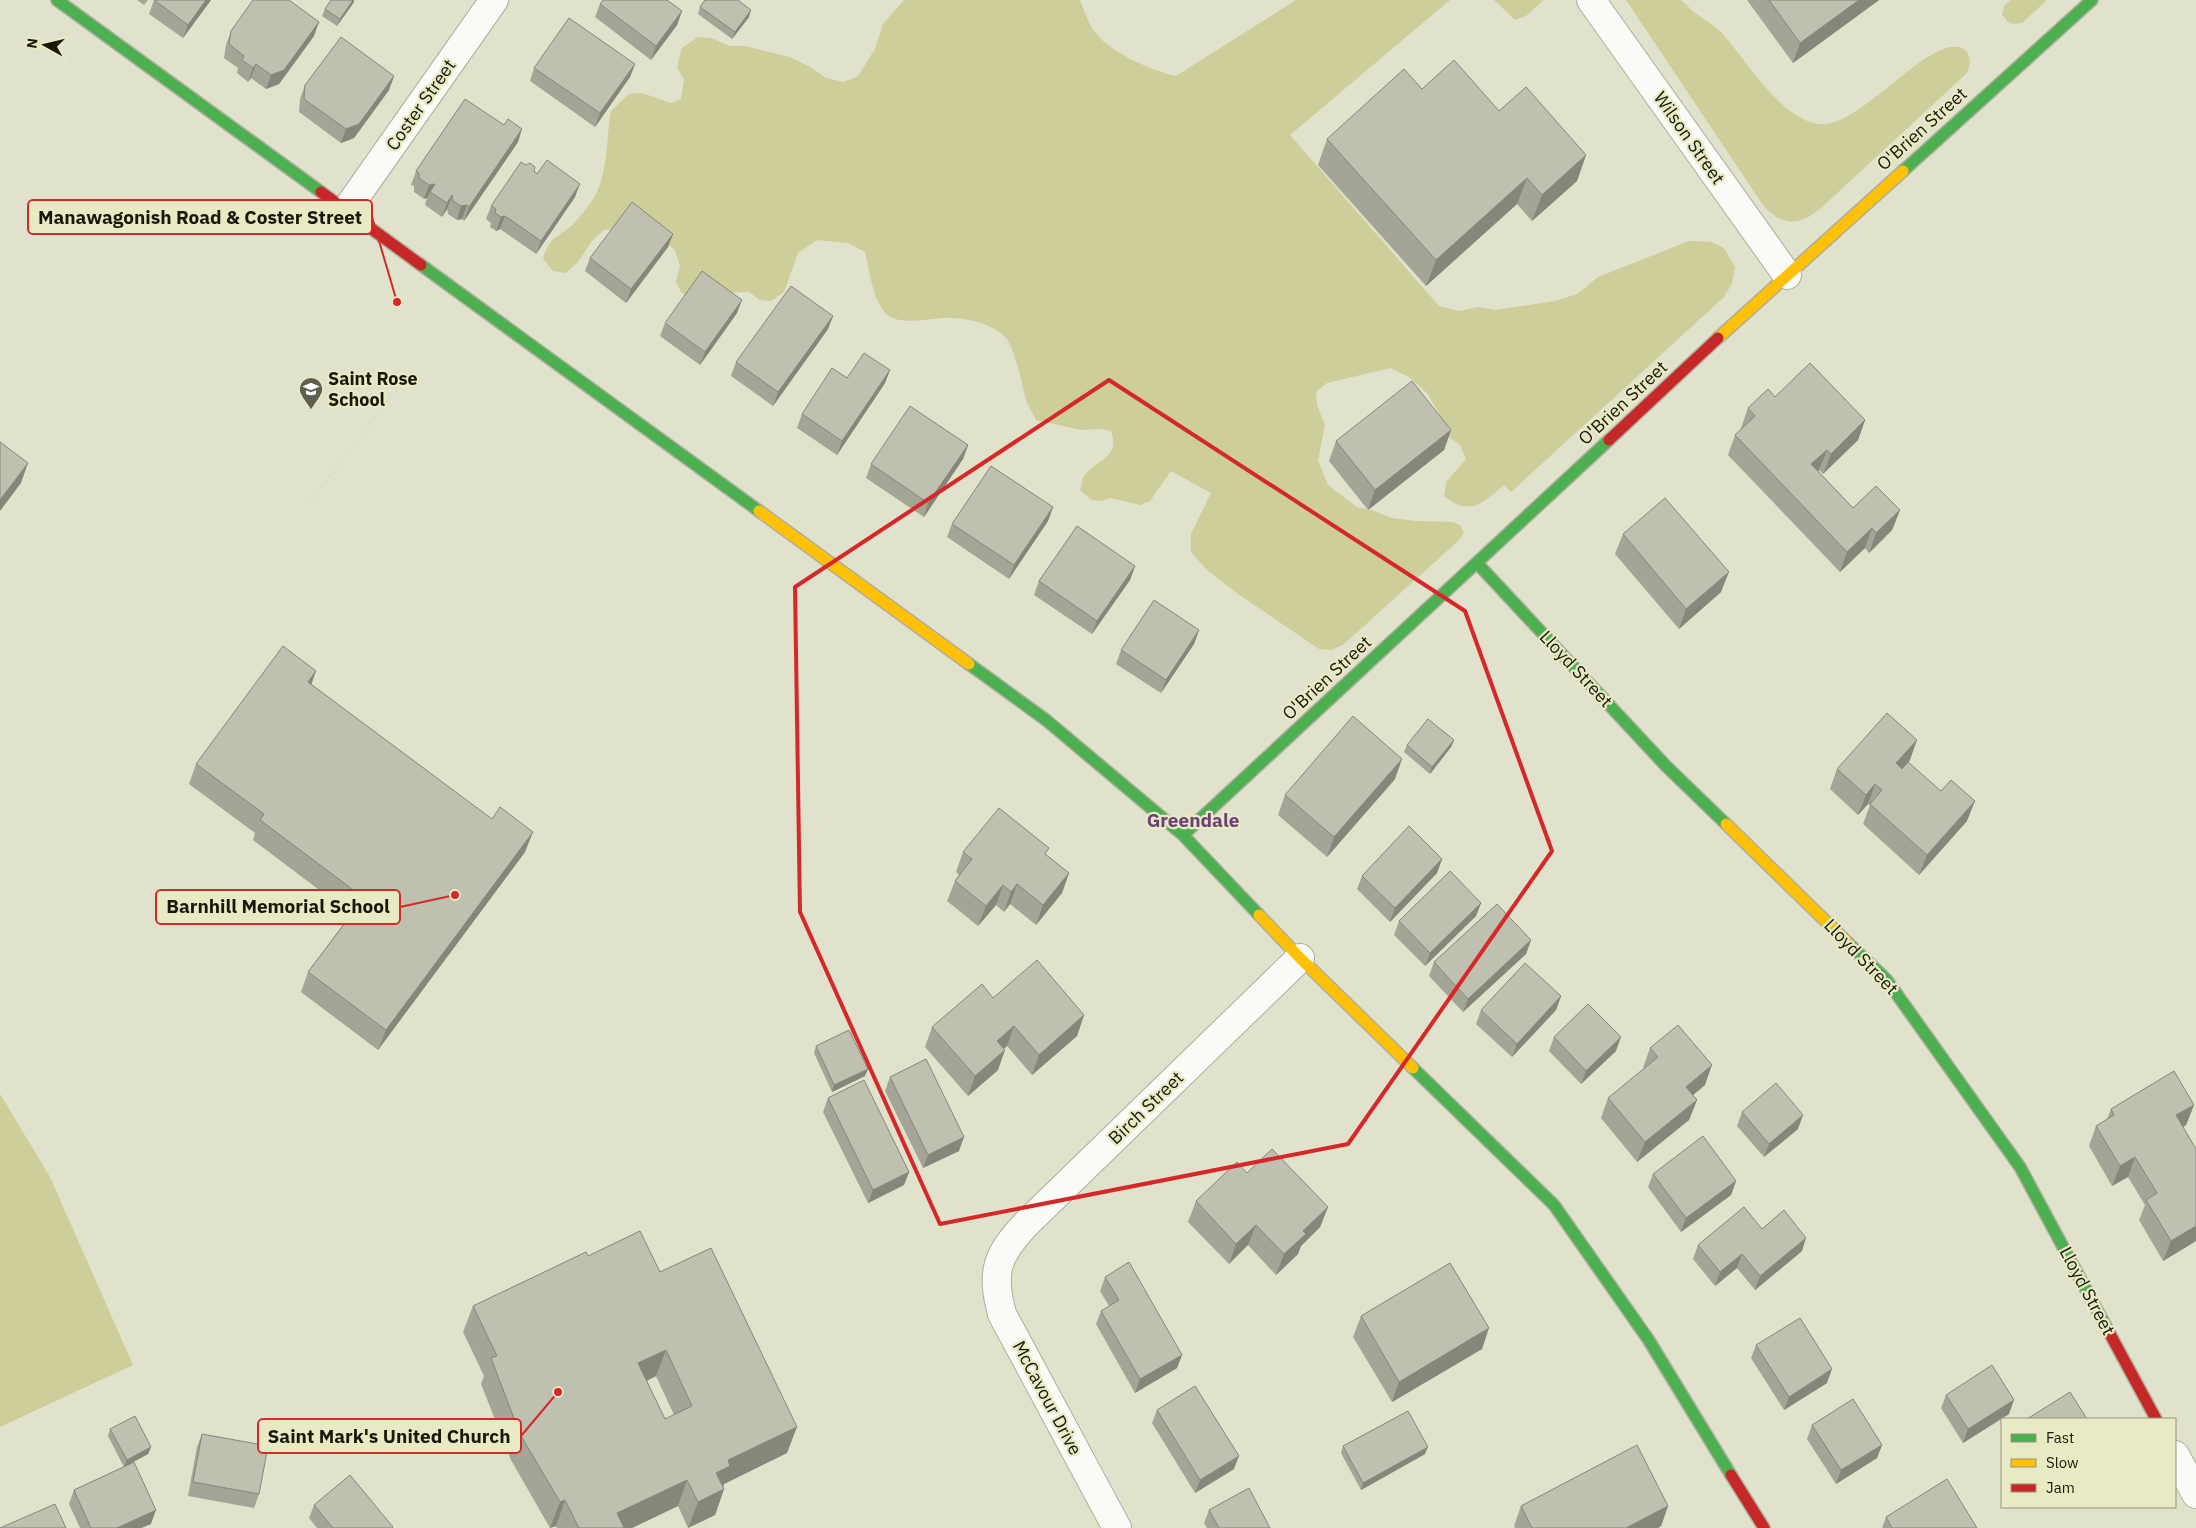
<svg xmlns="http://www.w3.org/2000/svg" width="2196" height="1528" viewBox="0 0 2196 1528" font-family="'IBM Plex Sans',sans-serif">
<rect width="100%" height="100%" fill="#e0e2cc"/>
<path fill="#cdce99" d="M904,0H1080C1085,13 1090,28 1100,38C1117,55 1153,71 1176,76L1296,0H1450L1290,135L1439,306L1459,311L1478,307L1495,310L1555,301L1577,294L1598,277L1689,241L1711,242L1724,248L1735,267L1732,284L1723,298L1511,492L1504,485C1483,503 1470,517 1444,496L1446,482L1466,459L1460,445L1449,437L1441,417L1427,393L1409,377L1390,368L1327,383L1316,392L1317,405L1325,425L1318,460L1328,485L1357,507L1374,511L1392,518L1416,521L1453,522L1460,525L1464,533L1458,541L1343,645L1331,650L1319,649L1238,594L1207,570L1191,552V534L1211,493L1171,471L1150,501L1140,505L1111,498L1102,501L1091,500L1080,490C1081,487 1082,482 1083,478C1095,458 1121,460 1111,431L1099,429L1081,430L1036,420C1033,414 1030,408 1027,403C1022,387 1015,344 1003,335C988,323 968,318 949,318C930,317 896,329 883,310C871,292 870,272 865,252L848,243L817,240L798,253L784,292L771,301L760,300L749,292L720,293L690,297L681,292L676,282L680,266L675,250L658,237L615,229L604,230L592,241L578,262L566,273L553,271L543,259C550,235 557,239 572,225C579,218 586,209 592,201C608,178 606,138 611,111L629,94L642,93L671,103L681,99L684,80L677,67L682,48L698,37L711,38L730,46H745L790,57L812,68L826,78L843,82L858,76L875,49L883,24Z
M1494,0H1544L1526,16L1515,20Z
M1626,0C1643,0 1663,0 1680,0C1684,1 1689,8 1694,12C1703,19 1713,24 1721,32C1747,61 1779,117 1818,124C1860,131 1930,31 1964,49C1972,57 1971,65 1966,74L1821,208C1800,226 1782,227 1763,205Z
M2011,0H2047L2022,23L2013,24L2008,22L2002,14L2005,5Z
M0,1094L50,1177L133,1365L0,1427Z"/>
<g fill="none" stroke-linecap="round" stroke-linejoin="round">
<g stroke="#adae9d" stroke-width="30">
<path id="street" d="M1591,0L1787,275
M347,209L494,0
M2175,1455L2196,1494
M1117,1528L1002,1314C991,1272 996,1256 1026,1224L1300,958"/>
</g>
<g stroke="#adae9d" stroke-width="14">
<path id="fast" d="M57,0L321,192
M1903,171L2092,0
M421,265L759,511
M1477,563L1666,766L1726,824
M969,664L1046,720L1183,835L1259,915
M1183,835L1609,440
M1847,942L1886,979L2020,1167L2110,1334
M1413,1068L1554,1205L1648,1339L1731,1475"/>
</g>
<g stroke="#adae9d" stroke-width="14">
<path id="slow" d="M1718,338L1903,171
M759,511L969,664
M1726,824L1847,942
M1259,915L1300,958L1413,1068"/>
</g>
<g stroke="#adae9d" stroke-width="14">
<path id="jam" d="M321,192L421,265
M1609,440L1718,338
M2110,1334L2156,1419
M1731,1475L1764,1528"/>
</g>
<path stroke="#d3d4ce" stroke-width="3" stroke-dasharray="1 4" stroke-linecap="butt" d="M311,501L398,386
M702,1521L705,1528"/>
<use href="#street" stroke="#fafbf7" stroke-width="28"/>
<use href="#fast" stroke="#4caf50" stroke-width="11"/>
<use href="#slow" stroke="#ffc107" stroke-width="11"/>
<use href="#jam" stroke="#c62828" stroke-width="11"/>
</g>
<path fill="#a4a596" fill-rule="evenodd" d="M137,0H148L144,5Z
M154,0H211L183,38L149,14Z
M353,0H354V2L337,26L322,16L325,9Z
M1747,0H1879L1793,63Z
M600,4L682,11L677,25L651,60L595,17Z
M700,7L749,17L732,39L698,14Z
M231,31L314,36L279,84L266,89L251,78L248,82L237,73L238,68L224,58L226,45Z
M635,64L630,77L595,127L530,81L534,68Z
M394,76L389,90L354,138L341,143L299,112L300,99L305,85Z
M1422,89L1499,111L1586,155L1577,181L1532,221L1517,204L1426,286L1318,165L1327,139Z
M518,142L464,221L462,219L457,220L448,214L447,209L442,217L425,205L427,198L424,199L414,192V186L411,185L416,171Z
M534,171L575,197L536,254L500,229L496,231L490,227L491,223L486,219L491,206Z
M673,234L668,247L626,303L585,271L590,258Z
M737,313L700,365L660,336L665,323Z
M833,316L828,329L773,406L731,376L736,362Z
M890,370L885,383L837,455L797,428L802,414L847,378Z
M1775,397L1865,420L1858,440L1823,474L1819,470L1818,471L1853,508L1900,510L1892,530L1869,553L1865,548L1840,572L1728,455L1735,435L1742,429L1741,428L1748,408Z
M1451,430L1444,450L1368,510L1329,461L1336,441Z
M968,445L963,459L924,517L866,478L871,464Z
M1053,507L1048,521L1009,579L947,537L952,524Z
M1623,534L1721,592L1679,629L1615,554Z
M1135,566L1130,580L1092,634L1034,595L1039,581Z
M1199,630L1194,644L1161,693L1116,664L1121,650Z
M316,671L311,684L525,852L378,1050L301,992L308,972L351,914L253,840L255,833L189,784L196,764Z
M1454,740L1451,747L1430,774L1404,752L1407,745Z
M1910,760L1902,769L1967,821L1919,875L1863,824L1870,805L1868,804L1858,815L1830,789L1837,769Z
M1395,779L1327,857L1278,815L1285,795Z
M963,852L1047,855L1069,873L1062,893L1036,925L1010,904L1004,912L996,905L978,926L947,901L955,881L959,875L956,872Z
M1442,859L1437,873L1390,922L1357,889L1362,876Z
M1481,903L1476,916L1425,966L1394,935L1399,921Z
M1531,940L1526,954L1463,1012L1429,976L1434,962Z
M1561,996L1556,1010L1512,1057L1476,1024L1481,1010Z
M993,998L1084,1015L1077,1036L1032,1075L1007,1046L1004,1048L998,1070L968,1096L925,1047L932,1027Z
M1554,1037L1616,1051L1581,1084L1549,1051Z
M816,1046L865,1076L832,1092L814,1053Z
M1650,1048L1705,1085L1693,1095L1697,1100L1689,1120L1637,1162L1601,1118L1608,1098L1644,1069L1643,1068Z
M890,1077L959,1151L923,1168L885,1091Z
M828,1098L909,1172L904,1185L868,1203L823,1112Z
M2194,1105L2186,1125L2183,1127L2196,1149V1241L2163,1261L2139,1220L2145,1205L2128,1177L2112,1186L2089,1146L2096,1126L2107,1119L2111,1109Z
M1742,1112L1798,1129L1764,1157L1737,1126Z
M1247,1173L1328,1207L1320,1227L1301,1246L1298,1254L1276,1275L1248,1245L1229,1264L1188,1222L1196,1201Z
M1653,1174L1736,1181L1731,1195L1681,1232L1648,1187Z
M1762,1229L1802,1251L1755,1290L1737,1268L1715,1286L1693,1259L1698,1245Z
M588,1256L660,1272L787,1453L724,1484L723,1486L724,1489L715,1515L688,1528L678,1506L632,1528H557L556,1526L550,1528L511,1460L481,1384L484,1376L463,1332L473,1306ZM656,1376L674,1415L665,1419L647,1381Z
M1105,1277L1182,1355L1177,1368L1135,1393L1096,1324L1101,1311L1109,1306L1100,1291Z
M1361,1316L1482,1349L1392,1402L1353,1337Z
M1756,1345L1827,1383L1784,1410L1751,1358Z
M1946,1395L2009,1414L1963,1443L1941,1408Z
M1157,1410L1234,1469L1195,1493L1152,1423Z
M1812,1425L1882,1445L1877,1458L1836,1484L1807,1439Z
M110,1429L151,1447L148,1454L125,1466L151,1524L141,1528H80L69,1504L74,1490L124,1467L108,1436Z
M202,1434L259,1494L254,1508L188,1496L197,1447Z
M1343,1446L1425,1454L1361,1490L1341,1453Z
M314,1505L393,1527L392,1528H317L309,1518Z
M1521,1506H1668L1661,1526L1658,1528H1515L1514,1526Z
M1209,1510L1270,1528H1207L1204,1523Z
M1886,1517L1977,1528H1882Z"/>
<path fill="#86867a" d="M206,0H211L183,38L188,25Z
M353,0H354V2L337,26L340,19Z
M1859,0H1879L1793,63L1800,43Z
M751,10L749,17L732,39L735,32Z
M682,11L677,25L651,60L656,46Z
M319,22L314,36L279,84L266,89L271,75Z
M256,64L251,78L248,82L253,68Z
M635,64L630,77L595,127L600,113Z
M394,76L389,90L354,138L341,143L346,129Z
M522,129L518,142L464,221L469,207Z
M1586,155L1577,181L1532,221L1542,195Z
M1527,178L1517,204L1426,286L1436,260Z
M435,184L430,192L427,198L424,199L429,185Z
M580,184L575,197L536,254L541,241Z
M452,195L447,209L442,217L447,203Z
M467,205L462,219L457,220L461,206Z
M505,216L500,229L496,231L501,217Z
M673,234L668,247L626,303L631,289Z
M742,300L737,313L700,365L705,352Z
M833,316L828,329L773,406L778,392Z
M890,370L885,383L837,455L842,441Z
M1865,420L1858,440L1823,474L1831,454Z
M1451,430L1444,450L1368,510L1375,490Z
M968,445L963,459L924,517L928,503Z
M1827,450L1819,470L1804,485L1811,464Z
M28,463L21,483L0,511V500Z
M1053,507L1048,521L1009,579L1014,565Z
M1900,510L1892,530L1869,553L1876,533Z
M1872,528L1865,548L1840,572L1847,552Z
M1135,566L1130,580L1092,634L1097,621Z
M1729,572L1721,592L1679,629L1686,609Z
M1199,630L1194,644L1161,693L1166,680Z
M316,671L309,691L308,682Z
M1454,740L1451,747L1430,774L1432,767Z
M1917,740L1910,760L1889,783L1896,763Z
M1402,759L1395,779L1327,857L1334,837Z
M1875,784L1868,804L1858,815L1866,795Z
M1975,801L1967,821L1919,875L1927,855Z
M533,832L525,852L378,1050L386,1030Z
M1442,859L1437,873L1390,922L1395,908Z
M1069,873L1062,893L1036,925L1043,905Z
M1017,884L1010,904L1004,912L1011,892Z
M1003,885L996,905L978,926L986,906Z
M1481,903L1476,916L1425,966L1430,953Z
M1531,940L1526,954L1463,1012L1468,999Z
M1561,996L1556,1010L1512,1057L1517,1044Z
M1084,1015L1077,1036L1032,1075L1039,1055Z
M1014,1026L1007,1046L990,1061L997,1041Z
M1621,1037L1616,1051L1581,1084L1586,1071Z
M1005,1050L998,1070L968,1096L975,1076Z
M1712,1065L1705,1085L1679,1107L1686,1087Z
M868,1069L865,1076L832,1092L834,1085Z
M1697,1100L1689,1120L1637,1162L1645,1142Z
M2194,1105L2186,1125L2169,1135L2176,1115Z
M1803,1115L1798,1129L1764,1157L1769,1144Z
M964,1137L959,1151L923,1168L928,1155Z
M2135,1157L2128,1177L2112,1186L2120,1166Z
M909,1172L904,1185L868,1203L873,1190Z
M1736,1181L1731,1195L1681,1232L1686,1218Z
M1328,1207L1320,1227L1301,1246L1298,1254L1276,1275L1284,1254L1303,1231Z
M1256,1225L1248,1245L1229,1264L1236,1244Z
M2196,1226V1241L2163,1261L2171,1241Z
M1806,1238L1802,1251L1755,1290L1760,1276Z
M1742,1254L1737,1268L1715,1286L1720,1272Z
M1489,1328L1482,1349L1392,1402L1399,1382Z
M666,1350L656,1376L629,1389L638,1363Z
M1182,1355L1177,1368L1135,1393L1140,1379Z
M1832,1369L1827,1383L1784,1410L1789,1397Z
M2014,1400L2009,1414L1963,1443L1968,1429Z
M797,1427L787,1453L724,1484L722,1490L724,1489L715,1515L688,1528L698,1502L716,1473L728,1460Z
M1882,1445L1877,1458L1836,1484L1841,1470Z
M151,1447L148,1454L124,1467L127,1460Z
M1428,1447L1425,1454L1361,1490L1363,1483Z
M1239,1456L1234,1469L1195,1493L1200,1480Z
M687,1480L678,1506L632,1528H612L617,1513Z
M565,1500L556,1526L550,1528L560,1502Z
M1668,1506L1661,1526L1658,1528H1626Z
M156,1510L151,1524L141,1528H117Z"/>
<path fill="#bfc0af" stroke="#86867a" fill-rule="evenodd" d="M154,0H206L188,25Z
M253,0H289L319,22L284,70L271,75L256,64L253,68L242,60L244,56L229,44L231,31Z
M331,0H353L340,19L325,9Z
M603,0H667L682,11L656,46L600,4Z
M705,0H738L751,10L735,32L700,7Z
M1769,0H1859L1800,43Z
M569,18L635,64L600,113L534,68Z
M341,37L394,76L359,124L346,129L304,99L305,85Z
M1454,60L1499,111L1526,87L1586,155L1542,195L1527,178L1436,260L1327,139L1404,69L1422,89Z
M465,99L504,125L508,119L522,129L469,207L467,205L461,206L453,201L452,195L447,203L430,192L435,184L429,185L419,178V173L416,171Z
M547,160L580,184L541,241L505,216L501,217L495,213L496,209L491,206L521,162L526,165L530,163L535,167L534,171L537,174Z
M632,202L673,234L631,289L590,258Z
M702,271L742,300L705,352L665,323Z
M791,286L833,316L778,392L736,362Z
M864,353L890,370L842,441L802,414L832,368L847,378Z
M1810,363L1865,420L1831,454L1827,450L1811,464L1853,508L1876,486L1900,510L1876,533L1872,528L1847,552L1735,435L1755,416L1748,408L1768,389L1775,397Z
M1412,381L1451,430L1375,490L1336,441Z
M910,406L968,445L928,503L871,464Z
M0,442L28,463L0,500Z
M991,466L1053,507L1014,565L952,524Z
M1665,498L1729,572L1686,609L1623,534Z
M1077,526L1135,566L1097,621L1039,581Z
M1154,600L1199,630L1166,680L1121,650Z
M283,646L316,671L308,682L492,819L500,807L533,832L386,1030L308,972L364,898L260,820L264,814L196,764Z
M1887,713L1917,740L1896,763L1902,769L1908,762L1941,791L1951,780L1975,801L1927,855L1870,804L1882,790L1875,784L1866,795L1837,769Z
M1353,716L1402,759L1334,837L1285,795Z
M1428,719L1454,740L1432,767L1407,745Z
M999,808L1049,848L1045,854L1069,873L1043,905L1017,884L1011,892L1003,885L986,906L955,881L972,859L963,852Z
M1409,826L1442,859L1395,908L1362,876Z
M1450,871L1481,903L1430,953L1399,921Z
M1497,904L1531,940L1468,999L1434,962Z
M1037,960L1084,1015L1039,1055L1014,1026L997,1041L1005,1050L975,1076L932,1027L982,984L993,998Z
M1525,963L1561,996L1517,1044L1481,1010Z
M1588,1004L1621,1037L1586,1071L1554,1037Z
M1678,1025L1712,1065L1686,1087L1697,1100L1645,1142L1608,1098L1658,1057L1650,1048Z
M849,1030L868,1069L834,1085L816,1046Z
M926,1059L964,1137L928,1155L890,1077Z
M2174,1071L2194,1105L2176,1115L2196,1149V1226L2171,1241L2146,1200L2157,1193L2135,1157L2120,1166L2096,1126L2114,1115L2111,1109Z
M864,1080L909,1172L873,1190L828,1098Z
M1776,1083L1803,1115L1769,1144L1742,1112Z
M1703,1136L1736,1181L1686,1218L1653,1174Z
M1272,1149L1328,1207L1303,1231L1306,1234L1284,1254L1256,1225L1236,1244L1196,1201L1237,1162L1247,1173Z
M1744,1207L1762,1229L1784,1210L1806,1238L1760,1276L1742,1254L1720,1272L1698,1245Z
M640,1231L660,1272L711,1248L797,1427L728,1460L730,1466L716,1473L724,1489L698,1502L687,1480L617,1513L624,1528H579L565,1500L560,1502L520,1434L491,1358L497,1356L473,1306L586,1252L588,1256ZM666,1350L692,1406L665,1419L638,1363Z
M1129,1262L1182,1355L1140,1379L1101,1311L1119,1300L1105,1277Z
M1450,1263L1489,1328L1399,1382L1361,1316Z
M1800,1318L1832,1369L1789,1397L1756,1345Z
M1992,1365L2014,1400L1968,1429L1946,1395Z
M1195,1386L1239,1456L1200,1480L1157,1410Z
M2070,1392L2087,1419H2027Z
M1853,1399L1882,1445L1841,1470L1812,1425Z
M1408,1411L1428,1447L1363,1483L1343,1446Z
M135,1416L151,1447L127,1460L110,1429Z
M202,1434L268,1446L259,1494L193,1482Z
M1637,1445L1668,1506L1626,1528H1532L1521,1506Z
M134,1462L156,1510L117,1528H91L74,1490Z
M350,1475L393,1527L392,1528H333L314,1505Z
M1947,1479L1977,1528H1892L1886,1517Z
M1249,1488L1270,1528H1219L1209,1510Z
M55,1504L66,1528H0Z"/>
<path fill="none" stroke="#d62828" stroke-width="4" stroke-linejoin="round" d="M1109,380L1465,611L1552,851L1348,1144L940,1224L800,912L795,587Z"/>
<defs>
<g id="school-pin" transform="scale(1.25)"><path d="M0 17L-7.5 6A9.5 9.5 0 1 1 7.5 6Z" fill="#5e5f4f" stroke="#e8eac4"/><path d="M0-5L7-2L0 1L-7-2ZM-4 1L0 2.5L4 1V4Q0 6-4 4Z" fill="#fff"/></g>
</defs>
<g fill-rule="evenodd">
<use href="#school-pin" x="311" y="389"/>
</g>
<g text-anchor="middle" stroke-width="4.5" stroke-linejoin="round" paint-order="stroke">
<g font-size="18" fill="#18180b" stroke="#e8eac4">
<text transform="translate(421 105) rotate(-55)" y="6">Coster Street</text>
<text transform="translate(1922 129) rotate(-42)" y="6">O'Brien Street</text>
<text transform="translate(1689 138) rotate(55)" y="6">Wilson Street</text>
<text transform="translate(1623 403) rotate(-43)" y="6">O'Brien Street</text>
<text transform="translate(1576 669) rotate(47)" y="6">Lloyd Street</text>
<text transform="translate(1327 678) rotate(-43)" y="6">O'Brien Street</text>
<text transform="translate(1861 957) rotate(46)" y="6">Lloyd Street</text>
<text transform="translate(1146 1108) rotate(-44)" y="6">Birch Street</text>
<text transform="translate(2087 1291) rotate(62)" y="6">Lloyd Street</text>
<text transform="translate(1047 1398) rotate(62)" y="6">McCavour Drive</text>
</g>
<g font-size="18" font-weight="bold" fill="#18180b" stroke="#e8eac4" text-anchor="start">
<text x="328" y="385">Saint Rose<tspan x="328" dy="21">School</tspan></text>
</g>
<g font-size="19" font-weight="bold" fill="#6c4178" stroke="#e8eac4">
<text x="1193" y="827">Greendale</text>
</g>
</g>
<path fill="none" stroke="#d62828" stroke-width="2" d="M397 302L372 217M455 895L400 907M558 1392L521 1436"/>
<g fill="#d62828" stroke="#e8eac4" stroke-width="2">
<circle cx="397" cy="302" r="5"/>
<circle cx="455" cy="895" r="5"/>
<circle cx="558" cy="1392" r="5"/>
</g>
<g fill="#e8eac4" stroke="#d62828" stroke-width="2">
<rect x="28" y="200" width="344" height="34" rx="5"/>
<rect x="156" y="890" width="244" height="34" rx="5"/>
<rect x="258" y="1419" width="263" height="34" rx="5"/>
</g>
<g font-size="19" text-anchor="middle" font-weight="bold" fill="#18180b">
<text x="200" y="224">Manawagonish Road &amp; Coster Street</text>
<text x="278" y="913">Barnhill Memorial School</text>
<text x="389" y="1443">Saint Mark's United Church</text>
</g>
<rect x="2001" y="1418" width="175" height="90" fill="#e8eac4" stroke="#95967a"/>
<rect x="2011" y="1434" width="25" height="8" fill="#4caf50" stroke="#95967a"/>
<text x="2046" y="1443" font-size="15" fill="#18180b">Fast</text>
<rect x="2011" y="1459" width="25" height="8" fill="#ffc107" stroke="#95967a"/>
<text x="2046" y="1468" font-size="15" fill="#18180b">Slow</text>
<rect x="2011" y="1484" width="25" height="8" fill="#c62828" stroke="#95967a"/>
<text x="2046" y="1493" font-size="15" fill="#18180b">Jam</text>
<g transform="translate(45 45) rotate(278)" stroke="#e8eac4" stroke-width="4" paint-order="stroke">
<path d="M0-4L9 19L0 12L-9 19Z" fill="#18180b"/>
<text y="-8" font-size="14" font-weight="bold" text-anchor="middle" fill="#18180b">N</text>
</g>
</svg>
